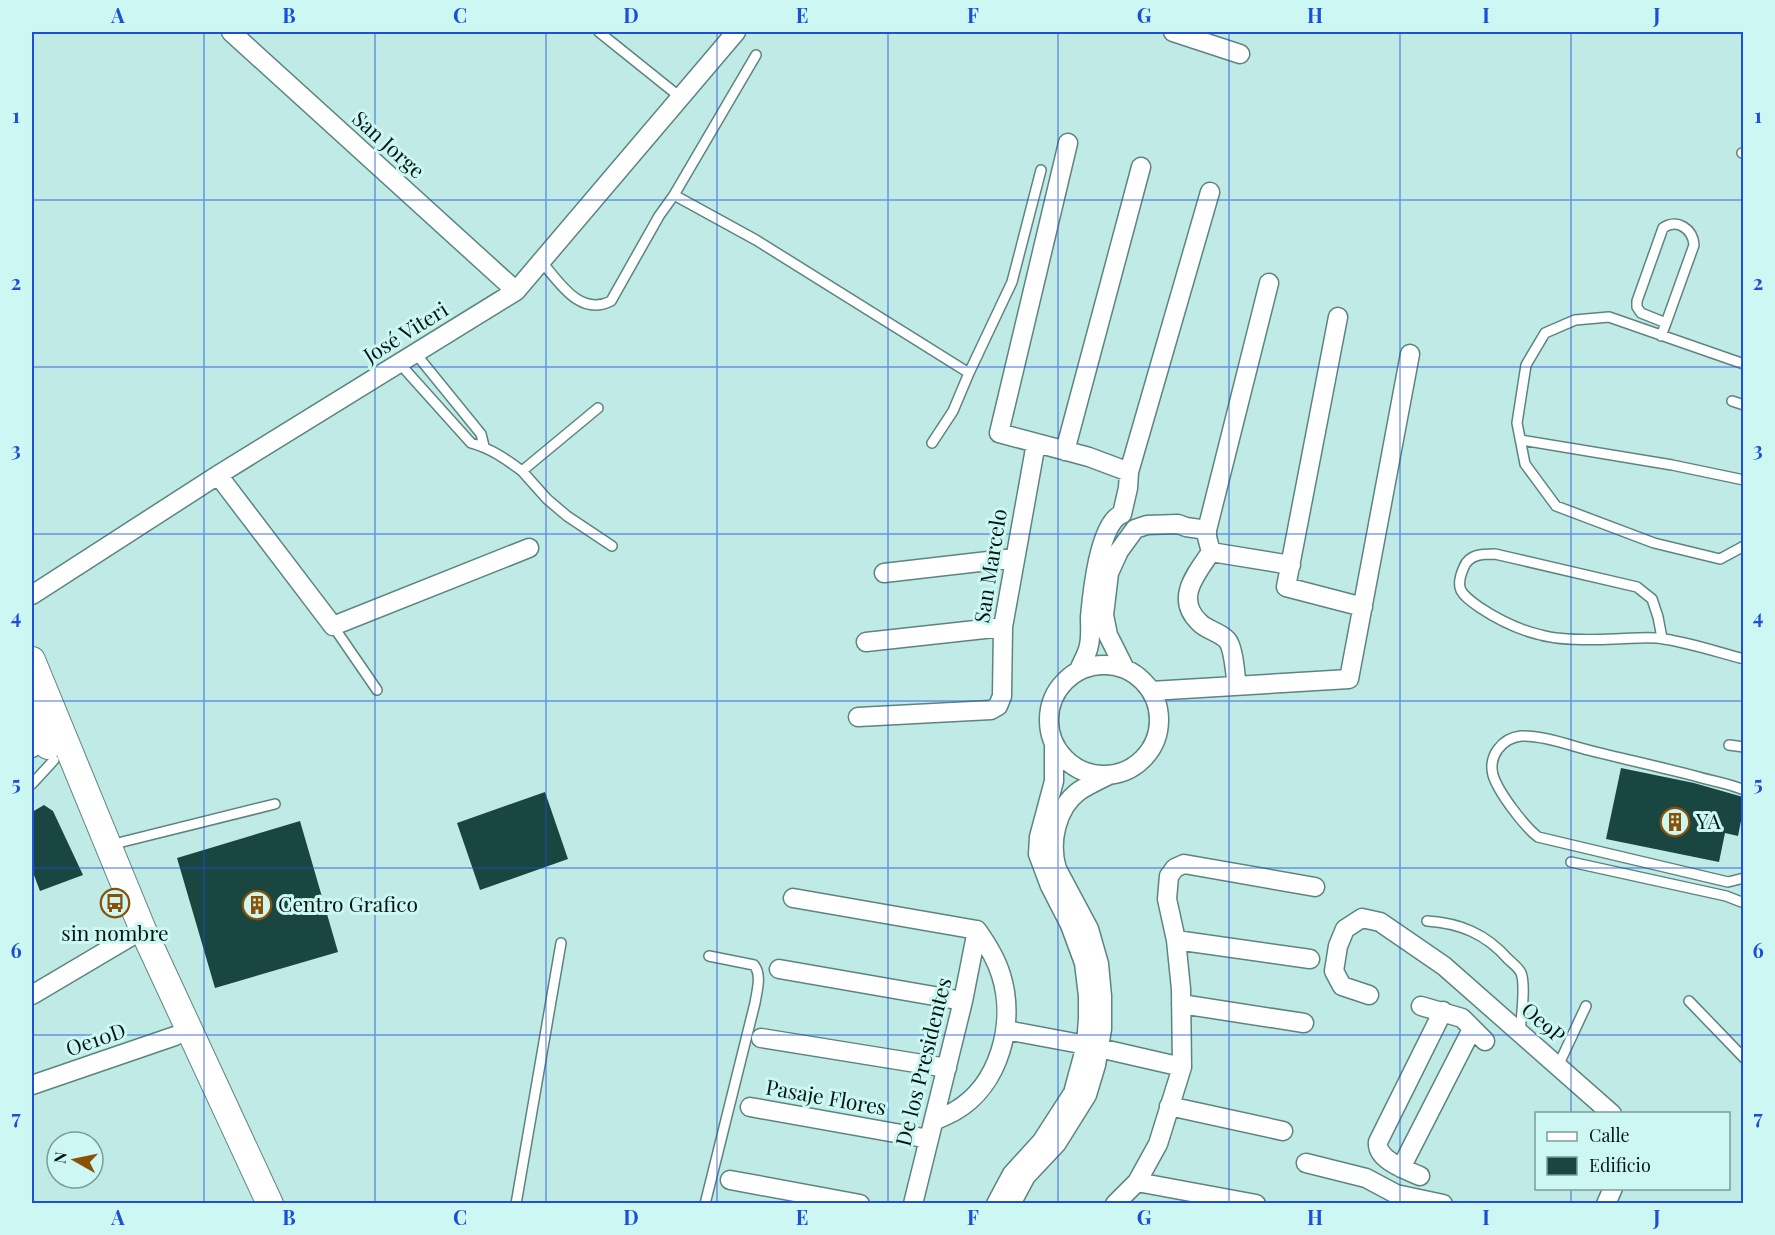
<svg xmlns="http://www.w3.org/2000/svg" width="1775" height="1235" viewBox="0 0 1775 1235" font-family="'Playfair Display',serif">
<rect width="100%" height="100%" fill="#bfeae5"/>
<path fill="#1a4642" d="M1621,768L1694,783L1743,797V811L1738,836L1725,833L1719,862L1606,839Z
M545,792L568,859L480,890L457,823Z
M44,805L53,811L83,875L40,891L32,870V812Z
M300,821L338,952L215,988L177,858Z"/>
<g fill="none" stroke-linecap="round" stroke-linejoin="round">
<g stroke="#5d8480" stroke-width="12">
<path id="service" d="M599,32L680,97
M1742,153H1744
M674,195L756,55
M541,261C559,282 580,317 611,301L659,216L674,195L756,240L969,373L953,411L932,443
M1661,336L1666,323L1694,245C1693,229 1677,218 1663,228L1637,301V307L1641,313L1666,323
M416,354L481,434L484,446
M400,364L471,443C490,448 506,459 522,471L598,408
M1744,364L1609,317L1575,320L1545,333L1526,365L1517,423L1525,464L1556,506L1654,543L1720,559L1744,546
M969,373L1012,282L1041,170
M1732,401L1744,405
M1521,440L1672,465L1744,480
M522,471L547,499L567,516L612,546
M333,626L377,690
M1662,638L1658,617L1652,599L1637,587L1495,554C1483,554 1469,554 1464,567C1454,589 1461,594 1479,607C1497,619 1519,630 1541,635C1562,641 1592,640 1614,639C1630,639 1648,636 1664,639C1691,643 1717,652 1744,659
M1729,745L1744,747
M32,784L54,760
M1744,790C1728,783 1711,781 1695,776C1660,767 1624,759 1588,750C1569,745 1541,735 1521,736C1502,738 1488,756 1493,775C1498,792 1524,826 1538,837L1728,882L1744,878
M110,845L275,804
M1571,862L1726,896L1744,903
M1427,921C1460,923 1486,934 1508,959C1512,963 1519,968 1521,973C1526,985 1521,1019 1520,1033
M1689,1001L1744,1058
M1558,1066L1586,1006
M516,1204L561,943
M705,1204L755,1003C757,990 762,975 754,965L709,956"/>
</g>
<g stroke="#5d8480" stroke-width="21">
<path id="minor" d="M231,32L516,291
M1173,32L1240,54
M1068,143L999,433L1089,457L1129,472
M1338,317L1286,587L1363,607
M1065,451L1141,167
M218,475L333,626L529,548
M1211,552L1291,565
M884,573L1014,558
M32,595L218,475L516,291L736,32
M866,642L1003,627
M1049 720a55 55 0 1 1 110 0a55 55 0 1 1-110 0Z
M1125,669L1108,635L1104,615L1109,573L1119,551L1135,529L1147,525L1178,524L1186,527L1207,530
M1079,670C1082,662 1088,653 1089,645C1091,636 1090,626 1090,617C1092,595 1099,522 1122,514L1128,488L1129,472L1210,192
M1237,686C1235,674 1234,648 1227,640C1220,632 1206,630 1199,622C1174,598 1197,573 1211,552L1207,537V530L1269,283
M1151,691L1349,679L1410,354
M858,717L991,710L998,706L1002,696L1003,627L1036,443
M32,748L43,734
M793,898L977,930
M1176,940L1310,959
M779,969L963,1001
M32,995L130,937
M1369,995L1342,986L1334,971L1338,946L1345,929L1362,918L1380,922L1444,966L1612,1114
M1181,1004L1304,1023
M1421,1006L1462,1018L1485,1041
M1006,1030L1086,1045L1182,1067
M761,1038L947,1068
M32,1085L175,1036
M1169,1106L1283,1131
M750,1107L929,1139
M934,1121C940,1118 948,1115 955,1111C1000,1085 1016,1022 1001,975C996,958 987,944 977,930
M1306,1163L1366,1178L1396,1194L1443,1204
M1401,1168L1472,1029
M1420,1176C1406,1170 1376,1160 1378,1142L1443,1011
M730,1180L860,1204
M1137,1182L1256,1204
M913,1204L963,1001L977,930
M996,1204L1012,1174L1042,1141L1073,1093L1086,1045L1088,1019V996L1084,963L1070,925L1050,886L1038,854L1039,837L1054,781V744
M1011,1204L1026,1176L1057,1143L1087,1095L1096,1065L1102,1029V996L1099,964L1089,929L1057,869C1049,843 1056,808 1079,791C1088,785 1099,780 1109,775
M1115,1204L1137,1182L1158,1144L1182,1067L1181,989L1176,940L1167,899L1169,876L1175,868L1184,864L1315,887
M1606,1204L1613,1188"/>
</g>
<g stroke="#5d8480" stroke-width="28">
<path id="secondary" d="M32,660L143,930L270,1204
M32,708L48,746"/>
</g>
<use href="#service" stroke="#fff" stroke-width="9"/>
<use href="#minor" stroke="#fff" stroke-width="18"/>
<use href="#secondary" stroke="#fff" stroke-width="26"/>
</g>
<path fill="none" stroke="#1d4ed8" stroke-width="1.5" stroke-opacity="0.55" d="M204,32V1204M375,32V1204M546,32V1204M717,32V1204M888,32V1204M1058,32V1204M1229,32V1204M1400,32V1204M1571,32V1114M32,200H1744M32,367H1744M32,534H1744M32,701H1744M32,868H1744M32,1035H1744M1571,1188V1204"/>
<defs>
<g id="building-ring" transform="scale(1.5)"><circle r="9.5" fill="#ccf7f2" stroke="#8a5106" stroke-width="1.5"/><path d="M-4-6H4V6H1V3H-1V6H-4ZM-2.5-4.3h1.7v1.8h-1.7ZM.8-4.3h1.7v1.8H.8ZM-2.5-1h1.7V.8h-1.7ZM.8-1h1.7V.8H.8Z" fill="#8a5106"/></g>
<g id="bus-ring" transform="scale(1.5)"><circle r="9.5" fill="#ccf7f2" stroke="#8a5106" stroke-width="1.5"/><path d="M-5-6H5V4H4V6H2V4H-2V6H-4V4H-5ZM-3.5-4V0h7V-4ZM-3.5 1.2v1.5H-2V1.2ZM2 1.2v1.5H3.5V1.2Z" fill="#8a5106"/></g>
</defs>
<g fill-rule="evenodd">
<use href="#building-ring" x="1675" y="822"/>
<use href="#bus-ring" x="115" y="903"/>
<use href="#building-ring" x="257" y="905"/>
</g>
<g text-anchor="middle" stroke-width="6" stroke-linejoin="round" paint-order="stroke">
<g font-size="21" fill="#061614" stroke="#ccf7f2">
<text transform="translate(388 145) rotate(42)" y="7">San Jorge</text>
<text transform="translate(406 333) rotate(-32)" y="7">José Viteri</text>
<text transform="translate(991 566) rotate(-81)" y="7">San Marcelo</text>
<text transform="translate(1543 1023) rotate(41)" y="7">Oe9P</text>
<text transform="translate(96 1040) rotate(-19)" y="7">Oe10D</text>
<text transform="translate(924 1062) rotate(-76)" y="7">De los Presidentes</text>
<text transform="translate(826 1098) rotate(10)" y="7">Pasaje Flores</text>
</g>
<g font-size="21" fill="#061614" stroke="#ccf7f2" text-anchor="start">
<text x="1696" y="829">YA</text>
<text x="278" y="912">Centro Grafico</text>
<text x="115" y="941" text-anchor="middle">sin nombre</text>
</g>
</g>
<rect width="1775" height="1235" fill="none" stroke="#ccf7f2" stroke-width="66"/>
<rect x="1535" y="1112" width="195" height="78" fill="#ccf7f2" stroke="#7d9d99" stroke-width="1.5"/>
<rect x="1547" y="1132" width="30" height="9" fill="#ffffff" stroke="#7d9d99" stroke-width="1.5"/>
<text x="1589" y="1142" font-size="18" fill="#061614">Calle</text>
<rect x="1547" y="1157" width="30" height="18" fill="#1a4642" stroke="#7d9d99" stroke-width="1.5"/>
<text x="1589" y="1172" font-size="18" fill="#061614">Edificio</text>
<g transform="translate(75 1160) rotate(279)"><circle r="28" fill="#ccf7f2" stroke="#7d9d99" stroke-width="1.5"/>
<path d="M0-4.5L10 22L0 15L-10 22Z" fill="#8a5106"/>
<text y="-9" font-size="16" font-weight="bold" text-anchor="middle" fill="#061614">N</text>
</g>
<rect x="33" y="33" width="1709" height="1169" fill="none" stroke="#1d4ed8" stroke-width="2"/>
<g font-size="20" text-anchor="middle" font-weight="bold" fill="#1d4ed8">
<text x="118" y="23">A</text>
<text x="289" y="23">B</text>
<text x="460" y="23">C</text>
<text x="631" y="23">D</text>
<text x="802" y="23">E</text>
<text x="973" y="23">F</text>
<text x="1144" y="23">G</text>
<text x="1315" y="23">H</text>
<text x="1486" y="23">I</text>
<text x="1657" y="23">J</text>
<text x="16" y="123">1</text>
<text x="1758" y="123">1</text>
<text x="16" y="290">2</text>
<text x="1758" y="290">2</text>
<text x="16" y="457">3</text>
<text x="1758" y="457">3</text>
<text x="16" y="624">4</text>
<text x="1758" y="624">4</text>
<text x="16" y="791">5</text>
<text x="1758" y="791">5</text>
<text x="16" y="958">6</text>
<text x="1758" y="958">6</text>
<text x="16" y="1125">7</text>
<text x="1758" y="1125">7</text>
<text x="118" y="1225">A</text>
<text x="289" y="1225">B</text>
<text x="460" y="1225">C</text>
<text x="631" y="1225">D</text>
<text x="802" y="1225">E</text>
<text x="973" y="1225">F</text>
<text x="1144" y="1225">G</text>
<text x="1315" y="1225">H</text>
<text x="1486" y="1225">I</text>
<text x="1657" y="1225">J</text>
</g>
</svg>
